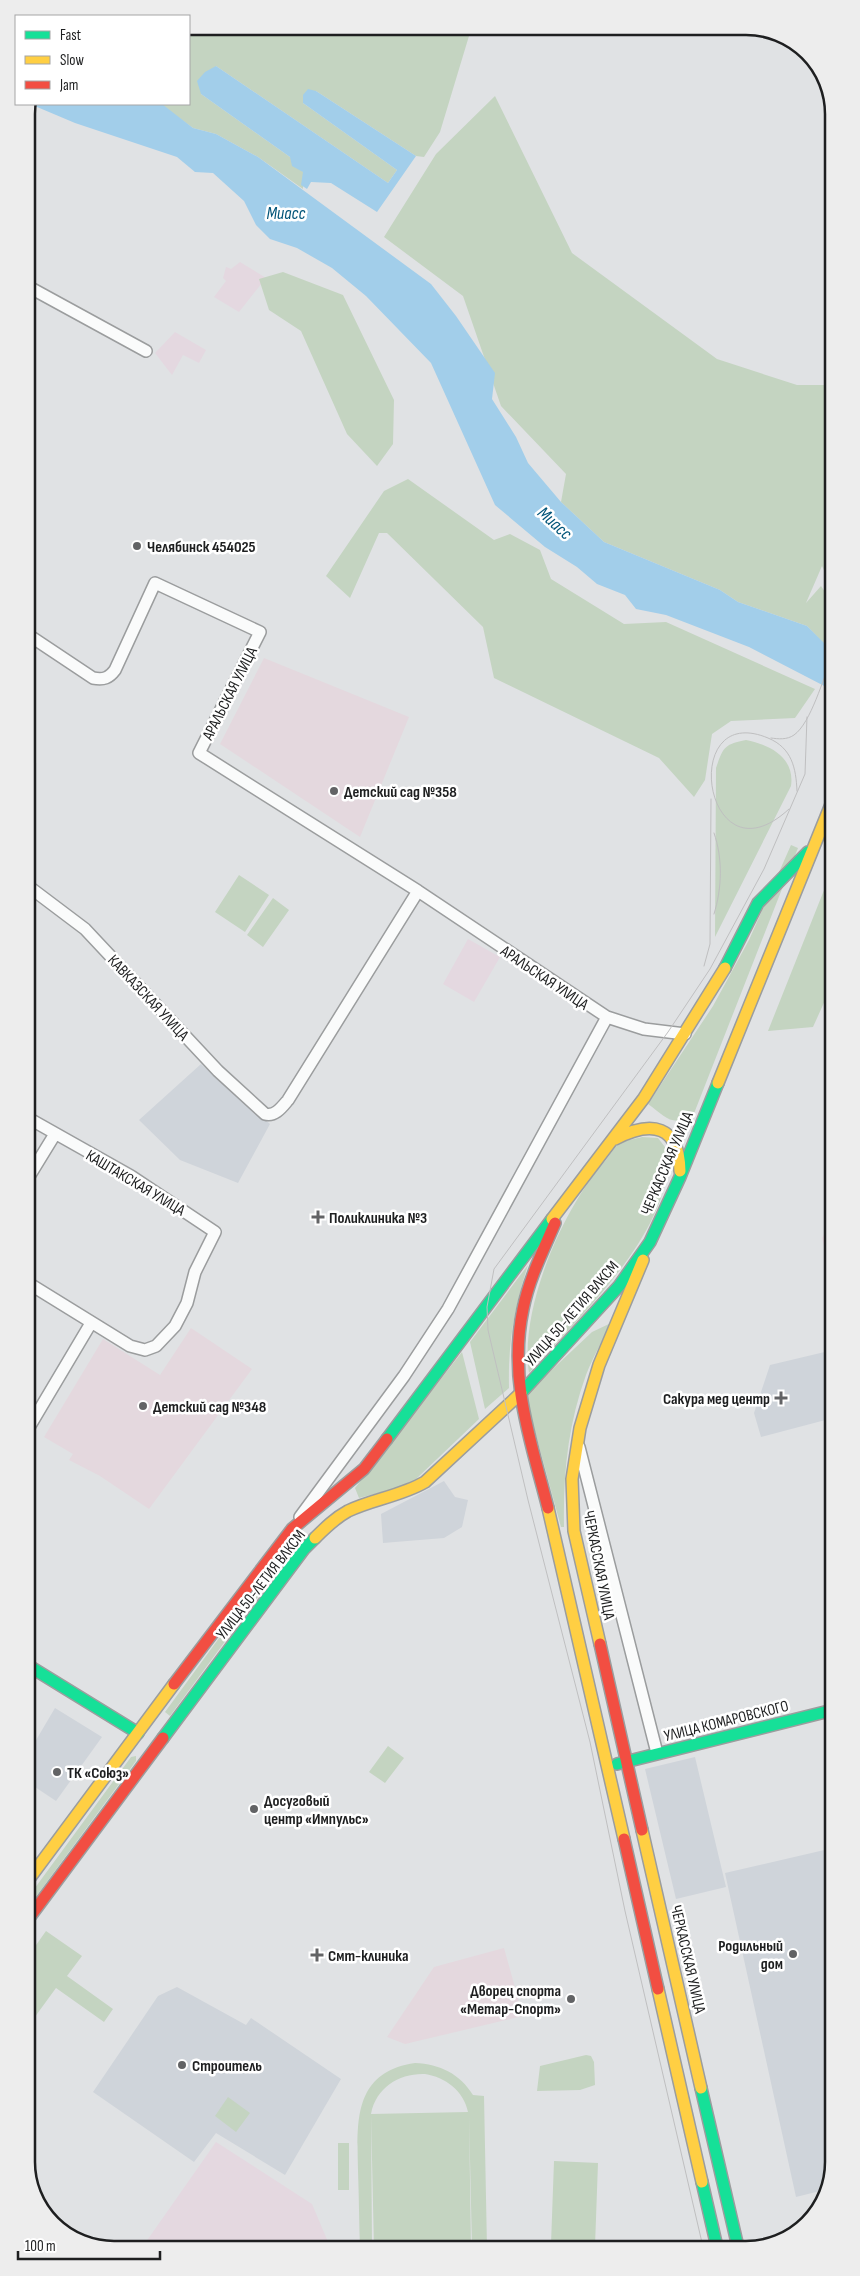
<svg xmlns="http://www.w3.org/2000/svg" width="860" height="2276" viewBox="0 0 860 2276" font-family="'Sofia Sans Condensed',sans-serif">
<rect width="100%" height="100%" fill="#e0e2e4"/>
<path fill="#cfd4da" d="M201,1064L270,1124L238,1183L180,1160L139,1120Z
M833,1350V1418L761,1437L754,1413L770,1365Z
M444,1481L455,1497L468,1500L462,1527L444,1538L383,1543L381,1514Z
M55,1708L102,1737L56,1801L29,1783V1752Z
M695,1757L726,1887L676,1899L645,1769Z
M833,1848L834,2162L824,2190L796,2197L725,1873Z
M177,1987L246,2025L251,2018L341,2079L285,2175L216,2133L194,2162L93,2092L158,1996Z"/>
<path fill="#e4d8e0" d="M240,262L266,278L239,312L214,297L226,281L223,278L226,267L231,269Z
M175,332L206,350L199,363L183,355L172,375L155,353Z
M468,939L500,957L474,1002L443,984Z
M216,2142L312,2204L331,2249H141Z"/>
<path fill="#e4d8de" d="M264,658L409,717L360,837L220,744Z
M832,1220V1278L822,1238Z
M191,1328L252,1369L149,1509L100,1476L69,1460L73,1454L44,1437L103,1339L160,1375Z
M504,1948L523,2016L405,2044L387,2037L434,1967Z"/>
<path fill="#c4d4c1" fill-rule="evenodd" d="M189,26H472L440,132L424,157L416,156L316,91L303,103L397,170L388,183L216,66L201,94L290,157L303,171V189L258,157L216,134L193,128L160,104H189Z
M495,96L572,253L717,359L797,385H831V585L822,566L806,603L821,586L831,601L830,650L807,626L738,602L720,590L604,542L561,502L566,474L501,406L463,296L384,237L436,154Z
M283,272L343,295L394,400L393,444L377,466L347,434L301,331L269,310L259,279Z
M408,479L494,540L510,534L540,550L551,579L624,624L666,622L815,689L795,718L731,721L712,734L705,780L694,797L659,758L494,678L483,627L387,533H379L350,598L326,576L384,491Z
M746,740C771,745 795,758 791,786L715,937L716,768C723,748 724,744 746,740Z
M791,845L798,848L693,1116C671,1127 666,1117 648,1104L713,1006L749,940Z
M832,870V985L813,1027L768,1031Z
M239,875L269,895L245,932L215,912Z
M273,898L289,910L263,947L247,935Z
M642,1137L658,1138L668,1151C674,1230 578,1318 529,1373C519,1309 563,1208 605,1161C609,1156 614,1147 620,1143C626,1140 636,1139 642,1137Z
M528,1265C514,1308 508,1343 509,1388L485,1409L470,1342Z
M611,1323C603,1340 593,1357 586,1375C568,1424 563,1475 564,1527H561L525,1395L592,1332Z
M462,1352L479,1419L416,1479L401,1487L359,1498L355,1488Z
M301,1530L305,1533L170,1716L165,1712L295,1534Z
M388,1746L404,1758L385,1783L369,1772Z
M136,1756V1761L29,1906V1896L131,1757Z
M46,1931L82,1956L67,1976L113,2009L104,2022L56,1988L29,2025V1955Z
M586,2055L591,2056L594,2062L595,2085L580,2090L537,2091L540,2066Z
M415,2063C440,2064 460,2074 473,2095L484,2096L487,2248H472L469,2115L471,2248H374L371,2115L372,2248H360C359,2223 359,2197 358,2171C357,2122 353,2072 415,2063ZM425,2074C445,2077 464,2091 468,2112L371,2114C376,2087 400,2073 425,2074Z
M228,2097L250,2113L236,2132L215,2116Z
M338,2143H349V2190H338Z
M554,2161L598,2163L595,2246L551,2244Z"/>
<path fill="#a2ceea" d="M216,66L388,183L397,170L303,103V95L308,89L316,91L416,156L377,212L331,183L311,182L307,189L301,185L303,172L292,166L290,157L201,94L197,81L205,72Z
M30,104H162L193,128L216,134L258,157L431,284L456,316L495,373L492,399L516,437L528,463L561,502L604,542L720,590L738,602L807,626L832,651V690L749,647L666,615L636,609L625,595L597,584L577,567L545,547L495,505L431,363L366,296L332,268L297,248L270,239L256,225L244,201L213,173L195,172L177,157L75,123Z"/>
<path fill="#e0e2e4" d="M832,669V693L824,689Z"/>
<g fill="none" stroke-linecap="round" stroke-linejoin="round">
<g stroke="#9b9d9e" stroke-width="14">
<path id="street" d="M27,286L146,351
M27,634L93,678C104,680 109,678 115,670L155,583L260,632L199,753L418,891L607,1017L644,1029L685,1034
M28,886L85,929L218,1071L265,1114C275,1117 282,1107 288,1100L418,891
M28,1118L131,1176L215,1232L195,1272L187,1303L175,1326L156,1346L145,1350L130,1346L28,1283
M28,1178L55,1134
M28,1429L91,1323
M579,1447L657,1753
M300,1517L404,1376L448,1309L607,1017"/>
</g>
<g stroke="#9b9d9e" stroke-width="14">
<path id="fast" d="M725,968L758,903L808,852
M521,1393L619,1286L650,1242L680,1177L718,1083
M387,1439L552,1219
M29,1666L138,1733
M163,1738L304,1549L315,1538
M617,1764L833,1710
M701,2088L738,2247
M702,2182L717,2247"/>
</g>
<g stroke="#9b9d9e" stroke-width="14">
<path id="slow" d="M718,1083L832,802
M615,1139C652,1120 679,1125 680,1171
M552,1219L644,1098L725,968
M548,1508L624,1839
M315,1538C325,1528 335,1518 348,1511C373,1499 401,1496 425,1482L521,1393
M600,1644L574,1531L572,1479L580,1428L599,1365L643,1260
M642,1830L701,2088
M29,1879L174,1684
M658,1989L702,2182"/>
</g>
<g stroke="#9b9d9e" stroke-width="14">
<path id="jam" d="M548,1508C531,1441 508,1380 523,1309C529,1279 543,1251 555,1223
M600,1644L642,1830
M174,1684L292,1529L364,1469L387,1439
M624,1839L658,1989
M29,1918L163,1738"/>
</g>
<use href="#street" stroke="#fafbfb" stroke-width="11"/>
<use href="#fast" stroke="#16e098" stroke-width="11"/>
<use href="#slow" stroke="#ffcf43" stroke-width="11"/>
<use href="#jam" stroke="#f24e42" stroke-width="11"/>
<path stroke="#bfbfc0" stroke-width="1" d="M771,738C778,739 787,740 794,735C811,723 823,678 832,658
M789,809C704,888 677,700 768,738C792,748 796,768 797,791
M714,914C722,888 723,859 714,833
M704,966L710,944L711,799
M703,2247L625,1911L590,1742L528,1500L488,1330L487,1307L494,1269L668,1032L710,969L764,869L805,774L807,717"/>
</g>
<g fill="#626365" stroke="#fff" stroke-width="2">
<circle cx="137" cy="546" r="5"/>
<circle cx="334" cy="791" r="5"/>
<path d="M315.5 1209.5h5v5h5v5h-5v5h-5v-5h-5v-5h5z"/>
<path d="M778.5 1390.5h5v5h5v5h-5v5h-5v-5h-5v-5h5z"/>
<circle cx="143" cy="1406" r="5"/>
<circle cx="57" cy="1772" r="5"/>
<circle cx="254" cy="1809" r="5"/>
<circle cx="793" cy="1954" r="5"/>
<path d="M314.5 1947.5h5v5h5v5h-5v5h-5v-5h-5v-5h5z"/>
<circle cx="571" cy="1999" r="5"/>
<circle cx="182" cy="2065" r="5"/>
</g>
<g text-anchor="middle" stroke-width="5" stroke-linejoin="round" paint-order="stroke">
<g font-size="16" font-weight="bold" fill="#1e1f20" stroke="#fff" text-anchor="start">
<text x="147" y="552">Челябинск 454025</text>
<text x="344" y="797">Детский сад №358</text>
<text x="329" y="1223">Поликлиника №3</text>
<text x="770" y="1404" text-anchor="end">Сакура мед центр</text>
<text x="153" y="1412">Детский сад №348</text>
<text x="67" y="1778">ТК «Союз»</text>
<text x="264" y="1806">Досуговый<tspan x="264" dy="18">центр «Импульс»</tspan></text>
<text x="783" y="1951" text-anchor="end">Родильный<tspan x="783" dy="18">дом</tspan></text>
<text x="328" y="1961">Смт-клиника</text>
<text x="561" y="1996" text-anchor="end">Дворец спорта<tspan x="561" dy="18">«Метар-Спорт»</tspan></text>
<text x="192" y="2071">Cтроитель</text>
</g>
<g font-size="16" fill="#1e1f20" stroke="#fff">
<text transform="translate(229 693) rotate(-63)" y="6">АРАЛЬСКАЯ УЛИЦА</text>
<text transform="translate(545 977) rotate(34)" y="6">АРАЛЬСКАЯ УЛИЦА</text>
<text transform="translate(149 997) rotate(47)" y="6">КАВКАЗСКАЯ УЛИЦА</text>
<text transform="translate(666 1163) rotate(-67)" y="6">ЧЕРКАССКАЯ УЛИЦА</text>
<text transform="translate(136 1182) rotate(31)" y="6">КАШТАКСКАЯ УЛИЦА</text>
<text transform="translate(571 1313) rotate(-49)" y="6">УЛИЦА 50-ЛЕТИЯ ВЛКСМ</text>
<text transform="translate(600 1565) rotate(79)" y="6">ЧЕРКАССКАЯ УЛИЦА</text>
<text transform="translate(260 1584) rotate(-52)" y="6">УЛИЦА 50-ЛЕТИЯ ВЛКСМ</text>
<text transform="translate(726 1720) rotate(-14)" y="6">УЛИЦА КОМАРОВСКОГО</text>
<text transform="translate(689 1959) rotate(77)" y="6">ЧЕРКАССКАЯ УЛИЦА</text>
</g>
<g font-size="18" font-style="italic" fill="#005478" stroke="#fff">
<text x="286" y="219">Миасс</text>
<text transform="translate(555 523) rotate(42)" y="6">Миасс</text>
</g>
</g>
<path d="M0 0H860V2276H0ZM114 35H746A79 79 0 0 1 825 114V2162A79 79 0 0 1 746 2241H114A79 79 0 0 1 35 2162V114A79 79 0 0 1 114 35Z" fill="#ededed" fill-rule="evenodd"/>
<path fill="none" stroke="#1e1f20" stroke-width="2.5" d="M114 35H746A79 79 0 0 1 825 114V2162A79 79 0 0 1 746 2241H114A79 79 0 0 1 35 2162V114A79 79 0 0 1 114 35Z"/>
<rect x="15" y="15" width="175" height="90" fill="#ffffff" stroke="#a5a5a6"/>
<rect x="25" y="31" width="25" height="8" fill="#16e098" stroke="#a5a5a6"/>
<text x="60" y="40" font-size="15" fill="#1e1f20">Fast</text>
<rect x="25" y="56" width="25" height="8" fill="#ffcf43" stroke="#a5a5a6"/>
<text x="60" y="65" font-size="15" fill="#1e1f20">Slow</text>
<rect x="25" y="81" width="25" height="8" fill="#f24e42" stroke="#a5a5a6"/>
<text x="60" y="90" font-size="15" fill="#1e1f20">Jam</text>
<path d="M18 2251v8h142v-8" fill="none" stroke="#1e1f20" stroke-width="2.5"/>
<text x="25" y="2251" font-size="15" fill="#1e1f20" stroke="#ffffff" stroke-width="4" paint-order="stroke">100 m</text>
</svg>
